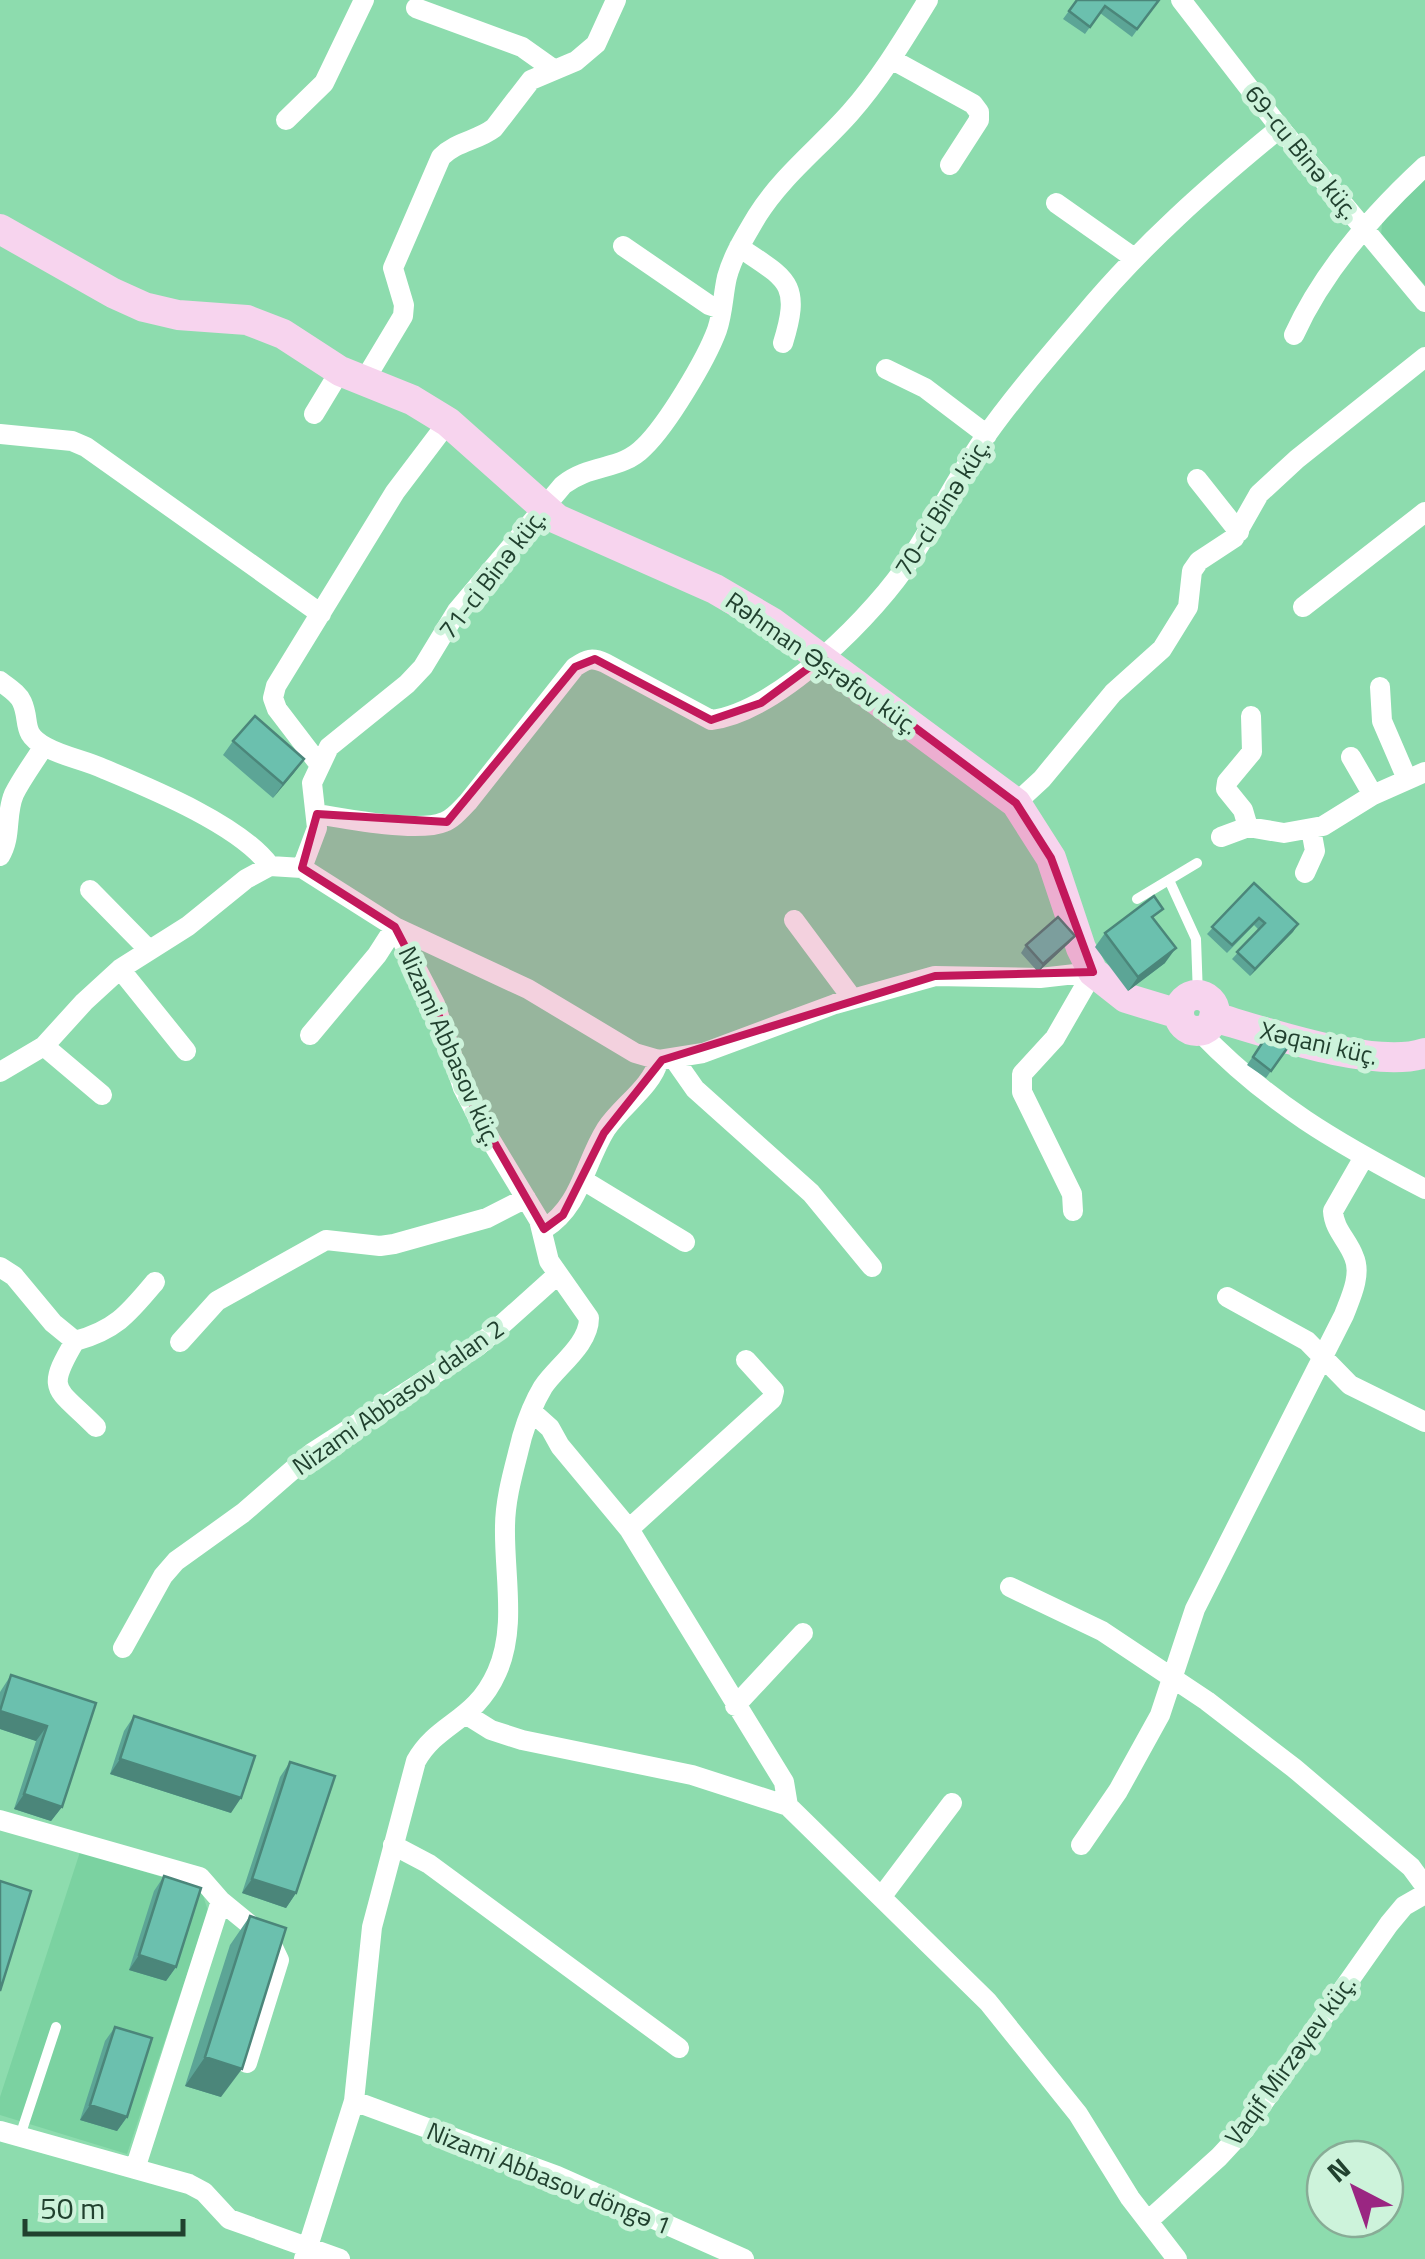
<svg xmlns="http://www.w3.org/2000/svg" width="1425" height="2259" viewBox="0 0 1425 2259" font-family="'Titillium Web',sans-serif">
<rect width="100%" height="100%" fill="#8ddcae"/>
<path fill="#7bd2a1" d="M1425,179V285L1381,237L1382,223Z
M80,1852L201,1889L208,1911L127,2154L0,2115V2097Z"/>
<g fill="none" stroke-linecap="round" stroke-linejoin="round">
<path stroke="#fff" stroke-width="10" d="M1169,880L1196,939L1198,996
M1137,899L1197,863
M20,2136L56,2027"/>
<path stroke="#fff" stroke-width="20" d="M1181,0L1280,128L1425,302
M416,8L522,47L553,69
M891,59L973,104L979,112V120L950,165
M286,120L324,83L364,0
M1056,203L1134,258
M623,246L709,305L721,309
M739,247C786,279 802,282 783,343
M1294,335C1323,271 1374,213 1425,166
M886,369L925,388L987,435
M364,381L403,316L404,305L393,268L441,157C457,141 477,141 494,128L531,80L576,61L596,44L616,0
M314,414L340,371
M0,434L72,441L86,447L321,614
M1197,479L1239,532
M1303,607L1425,512
M0,681C7,687 18,693 22,702C31,722 20,733 46,747C64,757 85,760 104,769C152,789 240,825 270,866
M1380,687L1382,721L1407,779
M1351,757L1373,795
M319,764L277,709L273,698L276,686L395,492L448,422
M1016,803L1042,779L1113,693L1162,649L1188,607L1192,571L1199,561L1234,538L1259,494L1297,459L1425,357
M317,814C345,819 419,833 444,822C453,819 461,809 468,802L575,667C587,659 592,657 605,663L711,720C778,712 877,613 912,557C937,518 957,478 983,440C1013,397 1049,356 1083,316C1142,245 1209,186 1280,128
M1248,827L1243,810L1226,789L1227,782L1252,752L1251,716
M1221,837L1248,827L1284,833L1323,826L1373,795L1425,772
M0,856C12,836 5,815 14,794C22,778 34,762 44,746
M302,868L317,828L312,783L329,747L407,684L423,667L457,611L563,485C591,463 621,471 644,447C667,425 706,360 717,330C723,313 723,294 727,277C733,255 746,235 757,216C782,176 819,148 850,113C880,79 904,39 928,0
M1305,873L1315,851L1311,829
M90,890L149,950
M794,920L852,998
M120,969L186,1051
M1199,1031C1269,1104 1337,1143 1425,1189
M310,1035L377,955L395,927L528,989L635,1053L659,1060L703,1053L835,1004L935,976L1040,978L1093,972
M44,1046L102,1095
M674,1059L695,1089L811,1193L872,1267
M0,1072L44,1046L84,1002L120,969L188,926L246,879L270,866L302,868L395,927L435,1004L463,1088L484,1129L539,1220L549,1261L589,1318C589,1345 557,1366 543,1387C534,1402 527,1420 522,1437C515,1466 505,1497 505,1527C504,1575 517,1627 497,1672C475,1722 438,1722 416,1761L372,1927L354,2101L304,2259
M583,1180L685,1242
M1073,1211L1072,1194L1022,1092V1074L1055,1038L1093,972
M544,1229C581,1206 584,1164 606,1129C622,1105 651,1088 659,1060
M0,1267L14,1276L53,1323L75,1341
M1227,1297L1307,1341L1350,1385L1425,1422
M180,1342L217,1301L326,1240L380,1246L394,1244L487,1218L526,1198
M531,1411L550,1428L560,1446L629,1529L784,1782L788,1806
M96,1427C57,1387 44,1393 75,1341C116,1330 129,1313 155,1282
M629,1529L772,1399L774,1391L746,1360
M1010,1587L1102,1631L1207,1701L1294,1768L1411,1867L1425,1886
M123,1648L163,1576L176,1561L243,1513L312,1453L478,1346L556,1276
M735,1706L803,1633
M467,1715L491,1730L522,1740L692,1775L788,1806L988,2002L1078,2114L1130,2198L1177,2259
M0,1820L200,1877L221,1901L135,2169
M393,1845L429,1864L679,2048
M1081,1845L1118,1791L1160,1715L1195,1609L1344,1315C1350,1299 1362,1275 1354,1257C1348,1240 1334,1230 1333,1211L1364,1157
M882,1896L952,1803
M221,1901L270,1941L279,1960L247,2063
M354,2101L557,2176L744,2259
M0,2131L189,2184L204,2192L229,2219L340,2259
M1148,2221L1219,2157L1244,2130L1389,1924L1404,1906L1425,1894"/>
<path stroke="#f7d4ee" stroke-width="30" d="M0,229L113,293L144,307L178,315L247,320L283,334L340,371L412,400L448,422L557,519L715,589L773,623L1016,803L1051,858L1081,948L1093,972L1126,998L1179,1014
M1179 1013a18 18 0 1 1 36 0a18 18 0 1 1-36 0Z
M1214,1017C1265,1032 1376,1070 1425,1053"/>
</g>
<path fill="#5ca596" d="M1077,0H1159L1132,37L1100,13L1085,34L1063,19Z
M233,741L304,759L273,798L223,755Z
M1254,883L1298,924L1250,976L1232,959L1259,930L1254,925L1227,953L1207,934Z
M1155,921L1165,963L1128,991L1095,947L1105,933Z
M1075,936L1069,943L1038,972L1021,953L1026,945Z
M1268,1034L1288,1047L1266,1078L1247,1065Z
M11,1675L96,1703L62,1807L51,1821L14,1809L36,1741L0,1729V1692Z
M134,1716L231,1813L110,1774L124,1731Z
M290,1762L296,1893L286,1908L242,1893L280,1777Z
M164,1876L176,1967L166,1981L129,1970L154,1891Z
M250,1916L221,2097L185,2086L230,1945Z
M115,2027L127,2117L117,2131L80,2120L105,2041Z"/>
<path fill="#4b867a" d="M304,759L294,773L273,798L283,784Z
M1298,924L1293,932L1250,976L1255,969Z
M1075,936L1069,943L1038,972L1043,964Z
M1176,948L1165,963L1128,991L1138,977Z
M0,1711L47,1726L36,1741L0,1729Z
M120,1759L241,1798L231,1813L110,1774Z
M24,1794L62,1807L51,1821L14,1809Z
M252,1879L296,1893L286,1908L242,1893Z
M139,1955L176,1967L166,1981L129,1970Z
M205,2057L242,2069L221,2097L185,2086Z
M90,2105L127,2117L117,2131L80,2120Z"/>
<path fill="#6bc0ae" stroke="#4b867a" stroke-width="2.5" d="M1077,0H1159L1137,29L1105,6L1090,27L1069,11Z
M255,716L304,759L283,784L233,741Z
M1254,883L1298,924L1255,969L1237,952L1265,923L1259,918L1232,945L1212,927Z
M1154,896L1163,909L1152,917L1176,948L1138,977L1105,933Z
M1058,917L1075,936L1043,964L1026,945Z
M1268,1034L1288,1047L1271,1071L1253,1057Z
M11,1675L96,1703L62,1807L24,1794L47,1726L0,1711Z
M134,1716L255,1756L241,1798L120,1759Z
M290,1762L335,1776L296,1893L252,1879Z
M164,1876L201,1888L176,1967L139,1955Z
M0,1881L31,1891L0,1991Z
M250,1916L286,1928L242,2069L205,2057Z
M115,2027L152,2038L127,2117L90,2105Z"/>
<path fill="#c2185b" fill-opacity="0.2" stroke="#c2185b" stroke-width="8" stroke-linejoin="round" d="M822,658L1016,803L1051,858L1093,972L935,976L662,1060L604,1133L563,1215L544,1229L463,1088L435,1004L395,927L302,868L317,814L447,822L575,667L595,659L711,720L761,703Z"/>
<g text-anchor="middle" stroke-width="10" stroke-linejoin="round" paint-order="stroke">
<g font-size="25" fill="#21412f" stroke="#cdf3db">
<text transform="translate(1302 152) rotate(51)" y="9">69-cu Binə küç.</text>
<text transform="translate(942 507) rotate(-58)" y="9">70-ci Binə küç.</text>
<text transform="translate(492 574) rotate(-52)" y="9">71-ci Binə küç.</text>
<text transform="translate(822 663) rotate(35)" y="9">Rəhman Əşrəfov küç.</text>
<text transform="translate(1319 1043) rotate(13)" y="9">Xəqani küç.</text>
<text transform="translate(450 1046) rotate(66)" y="9">Nizami Abbasov küç.</text>
<text transform="translate(398 1397) rotate(-35)" y="9">Nizami Abbasov dalan 2</text>
<text transform="translate(1290 2060) rotate(-54)" y="9">Vaqif Mirzəyev küç.</text>
<text transform="translate(549 2178) rotate(22)" y="9">Nizami Abbasov döngə 1</text>
</g>
</g>
<g transform="translate(1355 2189) rotate(319)"><circle r="48" fill="#cdf3db" stroke="#88ac96" stroke-width="2.5"/>
<path d="M0-8L18 38L0 25L-18 38Z" fill="#9a2682"/>
<text y="-15" font-size="28" font-weight="bold" text-anchor="middle" fill="#21412f">N</text>
</g>
<path d="M25 2219v15h158v-15" fill="none" stroke="#21412f" stroke-width="5"/>
<text x="40" y="2219" font-size="30" fill="#21412f" stroke="#cdf3db" stroke-width="8" paint-order="stroke">50 m</text>
</svg>
